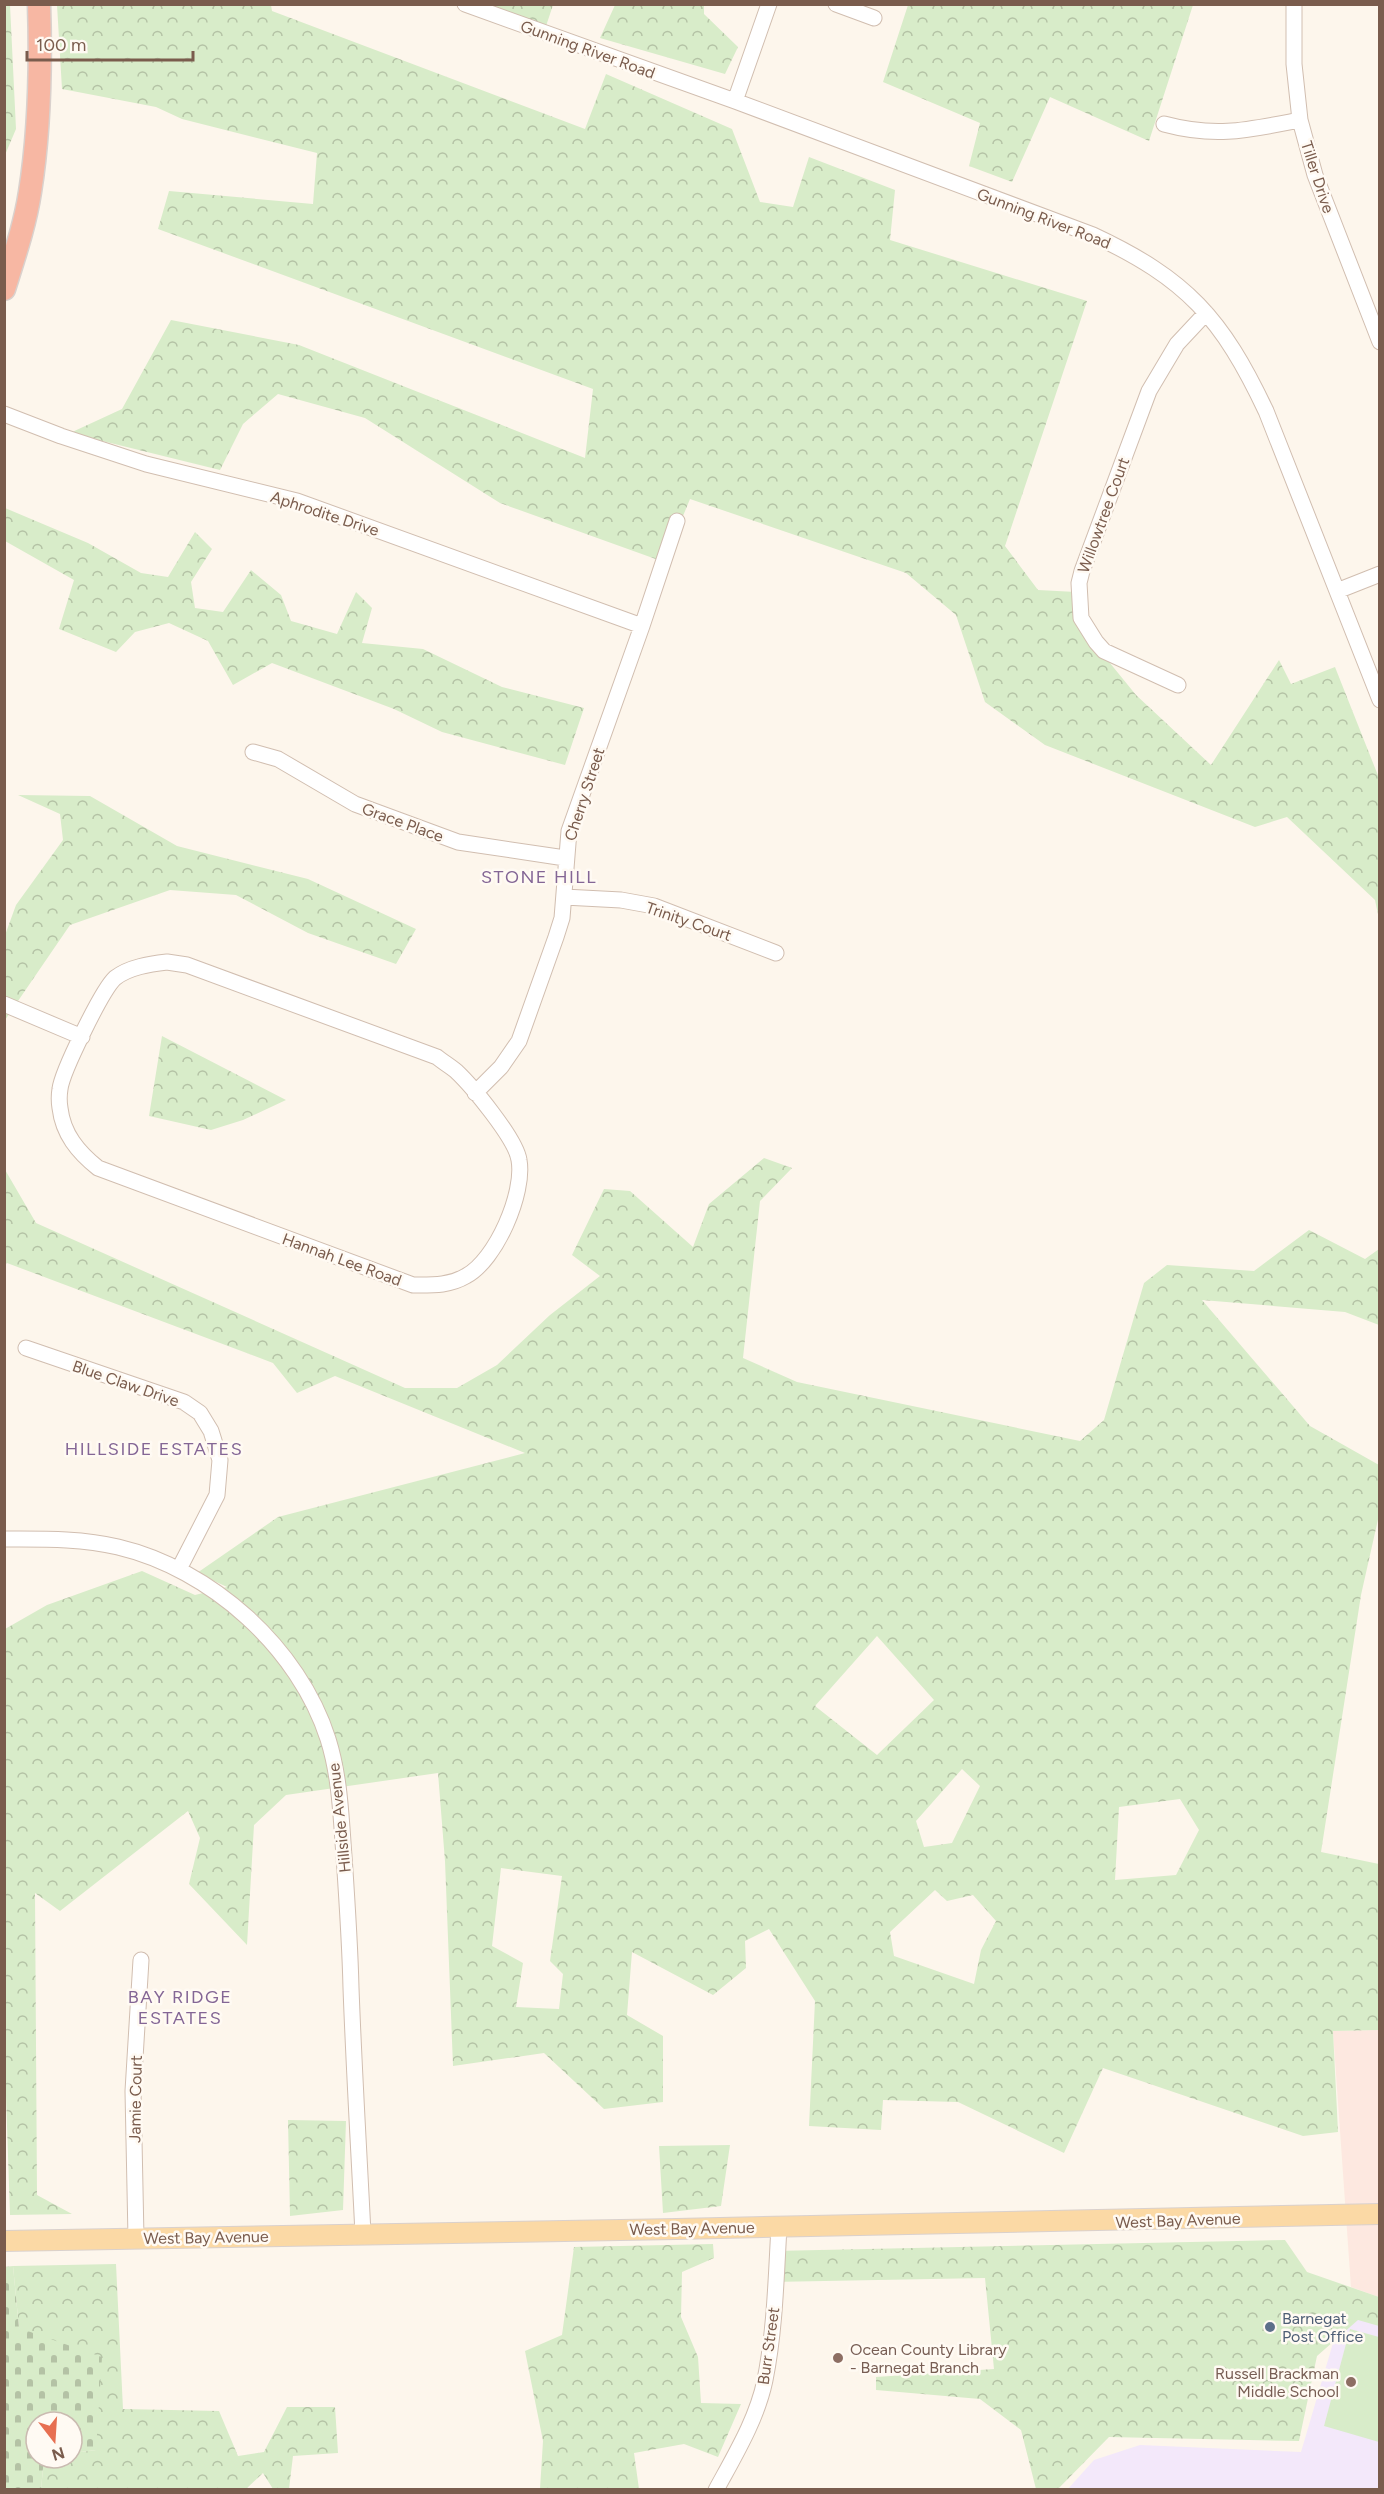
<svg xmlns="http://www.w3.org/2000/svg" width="1384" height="2494" viewBox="0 0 1384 2494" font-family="Figtree,sans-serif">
<defs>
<pattern id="forest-crowns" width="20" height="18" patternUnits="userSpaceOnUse" patternTransform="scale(1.5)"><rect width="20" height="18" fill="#d8ecc9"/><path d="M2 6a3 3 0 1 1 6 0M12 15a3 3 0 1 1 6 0" fill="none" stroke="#b4c2a5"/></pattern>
<pattern id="cemetery-stones" width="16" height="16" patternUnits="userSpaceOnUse" patternTransform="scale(1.5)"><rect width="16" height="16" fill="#d8ecc9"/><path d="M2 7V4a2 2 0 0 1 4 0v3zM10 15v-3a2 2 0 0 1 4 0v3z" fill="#b4c2a5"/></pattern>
</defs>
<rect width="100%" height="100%" fill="#fdf6ec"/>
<path fill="#fde8e0" d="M1379,2030V2297L1351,2287L1333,2031Z"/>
<path fill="#f3e8fa" d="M1343,2309L1379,2319V2489L1067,2490L1094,2460L1140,2445L1301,2452Z"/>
<path fill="url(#forest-crowns)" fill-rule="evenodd" d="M10,5L16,129L5,155L4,5Z
M57,5H271L272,11L585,129L606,74L732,129L760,202L793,207L809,157L895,190L890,240L1087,301L1005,546L1038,590L1076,592L1092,641L1136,695L1211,765L1279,660L1291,684L1335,667L1379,778V919L1375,900L1287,817L1255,827L1045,745L985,702L956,615L906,573L690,499L664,562L500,503L365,418L278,394L243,424L220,470L70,433L122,409L171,320L299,345L585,458L593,389L158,229L169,191L313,204L317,153L182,119L156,107L62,89Z
M488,5H553L546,26Z
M615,5H704V14L738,47L725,74L600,38Z
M908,5V4L1193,5L1149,141L1050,97L1012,182L969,166L980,123L883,82Z
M5,508L88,543L141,573L168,577L195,532L212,549L191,582L195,608L223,612L251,570L281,595L291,621L337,634L356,592L372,608L362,643L423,649L502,687L584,708L565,765L442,732L394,709L272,663L233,685L208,641L169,623L135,632L116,652L59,629L74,580L5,541Z
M18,795L90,796L177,846L308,879L416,929L396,964L308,933L236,895L170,890L70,925L5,1020L4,938L16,905L63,840L60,814Z
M162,1036L286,1100L243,1120L211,1130L149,1116Z
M764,1158L792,1168L760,1201L743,1358L797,1382L1080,1441L1104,1420L1144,1283L1167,1265L1254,1271L1309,1230L1365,1259L1379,1249V1325L1345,1312L1202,1300L1310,1426L1379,1465V1515L1361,1595L1321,1852L1379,1864V2030L1333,2031L1338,2132L1303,2136L1103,2068L1064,2153L958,2102L883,2100L881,2130L809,2126L815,2001L769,1929L745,1941L746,1968L713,1995L632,1952L627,2015L663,2036V2102L604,2109L544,2053L453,2066L445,1861L438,1773L286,1795L254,1825L247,1945L189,1884L200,1838L188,1811L60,1911L35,1893L37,2195L72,2214L10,2215L4,2036L5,1629L47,1605L142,1571L195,1595L227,1587L197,1573L278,1517L525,1453L335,1376L297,1393L273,1363L7,1263L5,1265L4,1168L36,1223L405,1388H457L497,1365L550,1315L600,1276L572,1255L604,1189L630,1191L693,1247L709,1204ZM877,1636L934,1700L877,1755L815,1706ZM962,1769L980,1786L952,1843L924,1847L916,1821ZM1180,1799L1199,1830L1176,1875L1115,1880L1119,1807ZM501,1868L562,1876L550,1961L563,1974L559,2009L516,2007L523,1963L492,1946ZM935,1890L947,1901L973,1895L996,1921L981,1950L974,1984L894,1956L890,1932Z
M288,2120L346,2121L343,2210L290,2216Z
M730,2145L721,2206L663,2213L659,2146Z
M1285,2240L1307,2272L1379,2297V2326L1358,2320L1317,2356L1299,2441L1109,2437L1058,2489H1036L1021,2430L980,2399L876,2390V2377L994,2369L985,2278L771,2282L773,2251Z
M713,2244L714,2258L682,2272L681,2317L698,2357L701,2403L741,2404L718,2457L684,2444L634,2453L639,2489H540L543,2441L525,2351L562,2335L574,2247Z
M116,2264L123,2409L219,2411L238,2456L264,2452L287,2407H335L338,2453L293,2456L289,2489H273L263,2473L246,2489H41L44,2458H72V2453L96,2450L19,2328L13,2266Z"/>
<path fill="url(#cemetery-stones)" d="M13,2266L19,2328L102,2357L96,2450L72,2453V2422H36V2458H44L41,2489H5L4,2267Z"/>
<path fill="#d8ecc9" d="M1350,2329L1379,2337V2442L1324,2426Z"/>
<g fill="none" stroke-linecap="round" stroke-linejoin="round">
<g stroke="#d1beb0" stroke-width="17">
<path id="minor" d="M465,4L735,101L1093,235C1187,279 1222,318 1266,411L1380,700
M836,4L874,18
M1294,4V64L1300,120L1315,175L1380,342
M735,101L769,4
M1164,124C1216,138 1248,130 1300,120
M4,414L61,436L146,464L297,501L642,626
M1337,591L1380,574
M1178,685L1104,651L1096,642L1081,618L1079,583L1082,571L1149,391L1177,344L1206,313
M253,752L278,759L355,804L458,842L565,858
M564,897L621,900L654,906L776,953
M167,962L187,965L437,1057C443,1062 450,1066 456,1071C472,1086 516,1139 519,1160C525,1193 496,1260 466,1276C449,1286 432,1285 413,1285L98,1168C78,1152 63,1134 60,1108C59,1102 59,1095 60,1089C62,1072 102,990 115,978C129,967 150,964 167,962Z
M4,1004L82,1037
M475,1093L501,1067L519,1041L556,937L562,918L569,831L642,626L677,521
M26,1348L184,1402L200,1413L211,1431L220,1460L217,1495L179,1569
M4,1539C42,1539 81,1538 118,1547C211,1569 299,1648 328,1739C340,1777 341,1817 344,1856C347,1900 350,1944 351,1988C354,2071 359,2152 363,2234
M136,2238L133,2091L141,1960
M716,2490C735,2455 757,2419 765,2380C775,2330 776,2278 779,2227"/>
</g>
<g stroke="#dad1cd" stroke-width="22">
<path id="major" d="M4,2241C463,2231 921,2227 1380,2214"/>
</g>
<g stroke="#dad1cd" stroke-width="25">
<path id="highway" d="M4,289C14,257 25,225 30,192C40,129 41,67 39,4"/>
</g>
<use href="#minor" stroke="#fff" stroke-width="15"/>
<use href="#major" stroke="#fbd9a5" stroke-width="20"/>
<use href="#highway" stroke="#f7b7a3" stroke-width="22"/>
</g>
<circle fill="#5c6f8a" stroke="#fffaf3" stroke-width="2" cx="1270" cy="2327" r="6"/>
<g fill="#8d6e63" stroke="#fffaf3" stroke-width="2">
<circle cx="838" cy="2358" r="6"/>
<circle cx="1351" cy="2382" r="6"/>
</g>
<g text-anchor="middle" stroke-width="5" stroke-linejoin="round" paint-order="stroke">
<g font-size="16" fill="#7a5c4d" stroke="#fffaf3">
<text transform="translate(588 49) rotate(20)" y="6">Gunning River Road</text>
<text transform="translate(1318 177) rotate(72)" y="6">Tiller Drive</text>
<text transform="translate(1044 218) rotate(21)" y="6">Gunning River Road</text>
<text transform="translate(325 513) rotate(18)" y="6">Aphrodite Drive</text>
<text transform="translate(1103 515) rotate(-70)" y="6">Willowtree Court</text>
<text transform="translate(584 794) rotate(-72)" y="6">Cherry Street</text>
<text transform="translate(403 822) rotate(20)" y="6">Grace Place</text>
<text transform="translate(689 921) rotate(19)" y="6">Trinity Court</text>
<text transform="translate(342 1259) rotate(20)" y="6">Hannah Lee Road</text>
<text transform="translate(126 1383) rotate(19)" y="6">Blue Claw Drive</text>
<text transform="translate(339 1818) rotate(-96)" y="6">Hillside Avenue</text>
<text transform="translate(135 2099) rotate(-89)" y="6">Jamie Court</text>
<text transform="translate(1178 2220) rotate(-2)" y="6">West Bay Avenue</text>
<text transform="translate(692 2228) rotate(-1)" y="6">West Bay Avenue</text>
<text transform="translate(206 2237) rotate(-1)" y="6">West Bay Avenue</text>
<text transform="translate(768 2346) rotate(-82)" y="6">Burr Street</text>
</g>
<g font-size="16" fill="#4e5e75" stroke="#fffaf3" text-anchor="start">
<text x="1282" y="2324">Barnegat<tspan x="1282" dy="18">Post Office</tspan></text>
</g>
<g font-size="16" fill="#785e54" stroke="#fffaf3" text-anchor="start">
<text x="850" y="2355">Ocean County Library<tspan x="850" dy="18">- Barnegat Branch</tspan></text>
<text x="1339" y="2379" text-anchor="end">Russell Brackman<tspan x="1339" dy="18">Middle School</tspan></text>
</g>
<g font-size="18" letter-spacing="1.5" fill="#846695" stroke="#fffaf3">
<text x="539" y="883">STONE HILL</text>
<text x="154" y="1455">HILLSIDE ESTATES</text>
<text x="180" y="2003">BAY RIDGE<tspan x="180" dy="21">ESTATES</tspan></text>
</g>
</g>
<rect width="1384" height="2494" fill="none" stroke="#7a5c4d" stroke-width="12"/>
<g transform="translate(54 2440) rotate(163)"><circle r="28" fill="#fffaf3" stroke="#cabbb1" stroke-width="1.5"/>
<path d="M0-4.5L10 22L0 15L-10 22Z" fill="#e76f51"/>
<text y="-9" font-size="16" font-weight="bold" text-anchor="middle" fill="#7a5c4d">N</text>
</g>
<path d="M27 51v9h166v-9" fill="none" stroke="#7a5c4d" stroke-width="3"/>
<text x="36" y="51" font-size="18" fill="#7a5c4d" stroke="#fffaf3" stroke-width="4.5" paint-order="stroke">100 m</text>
</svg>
